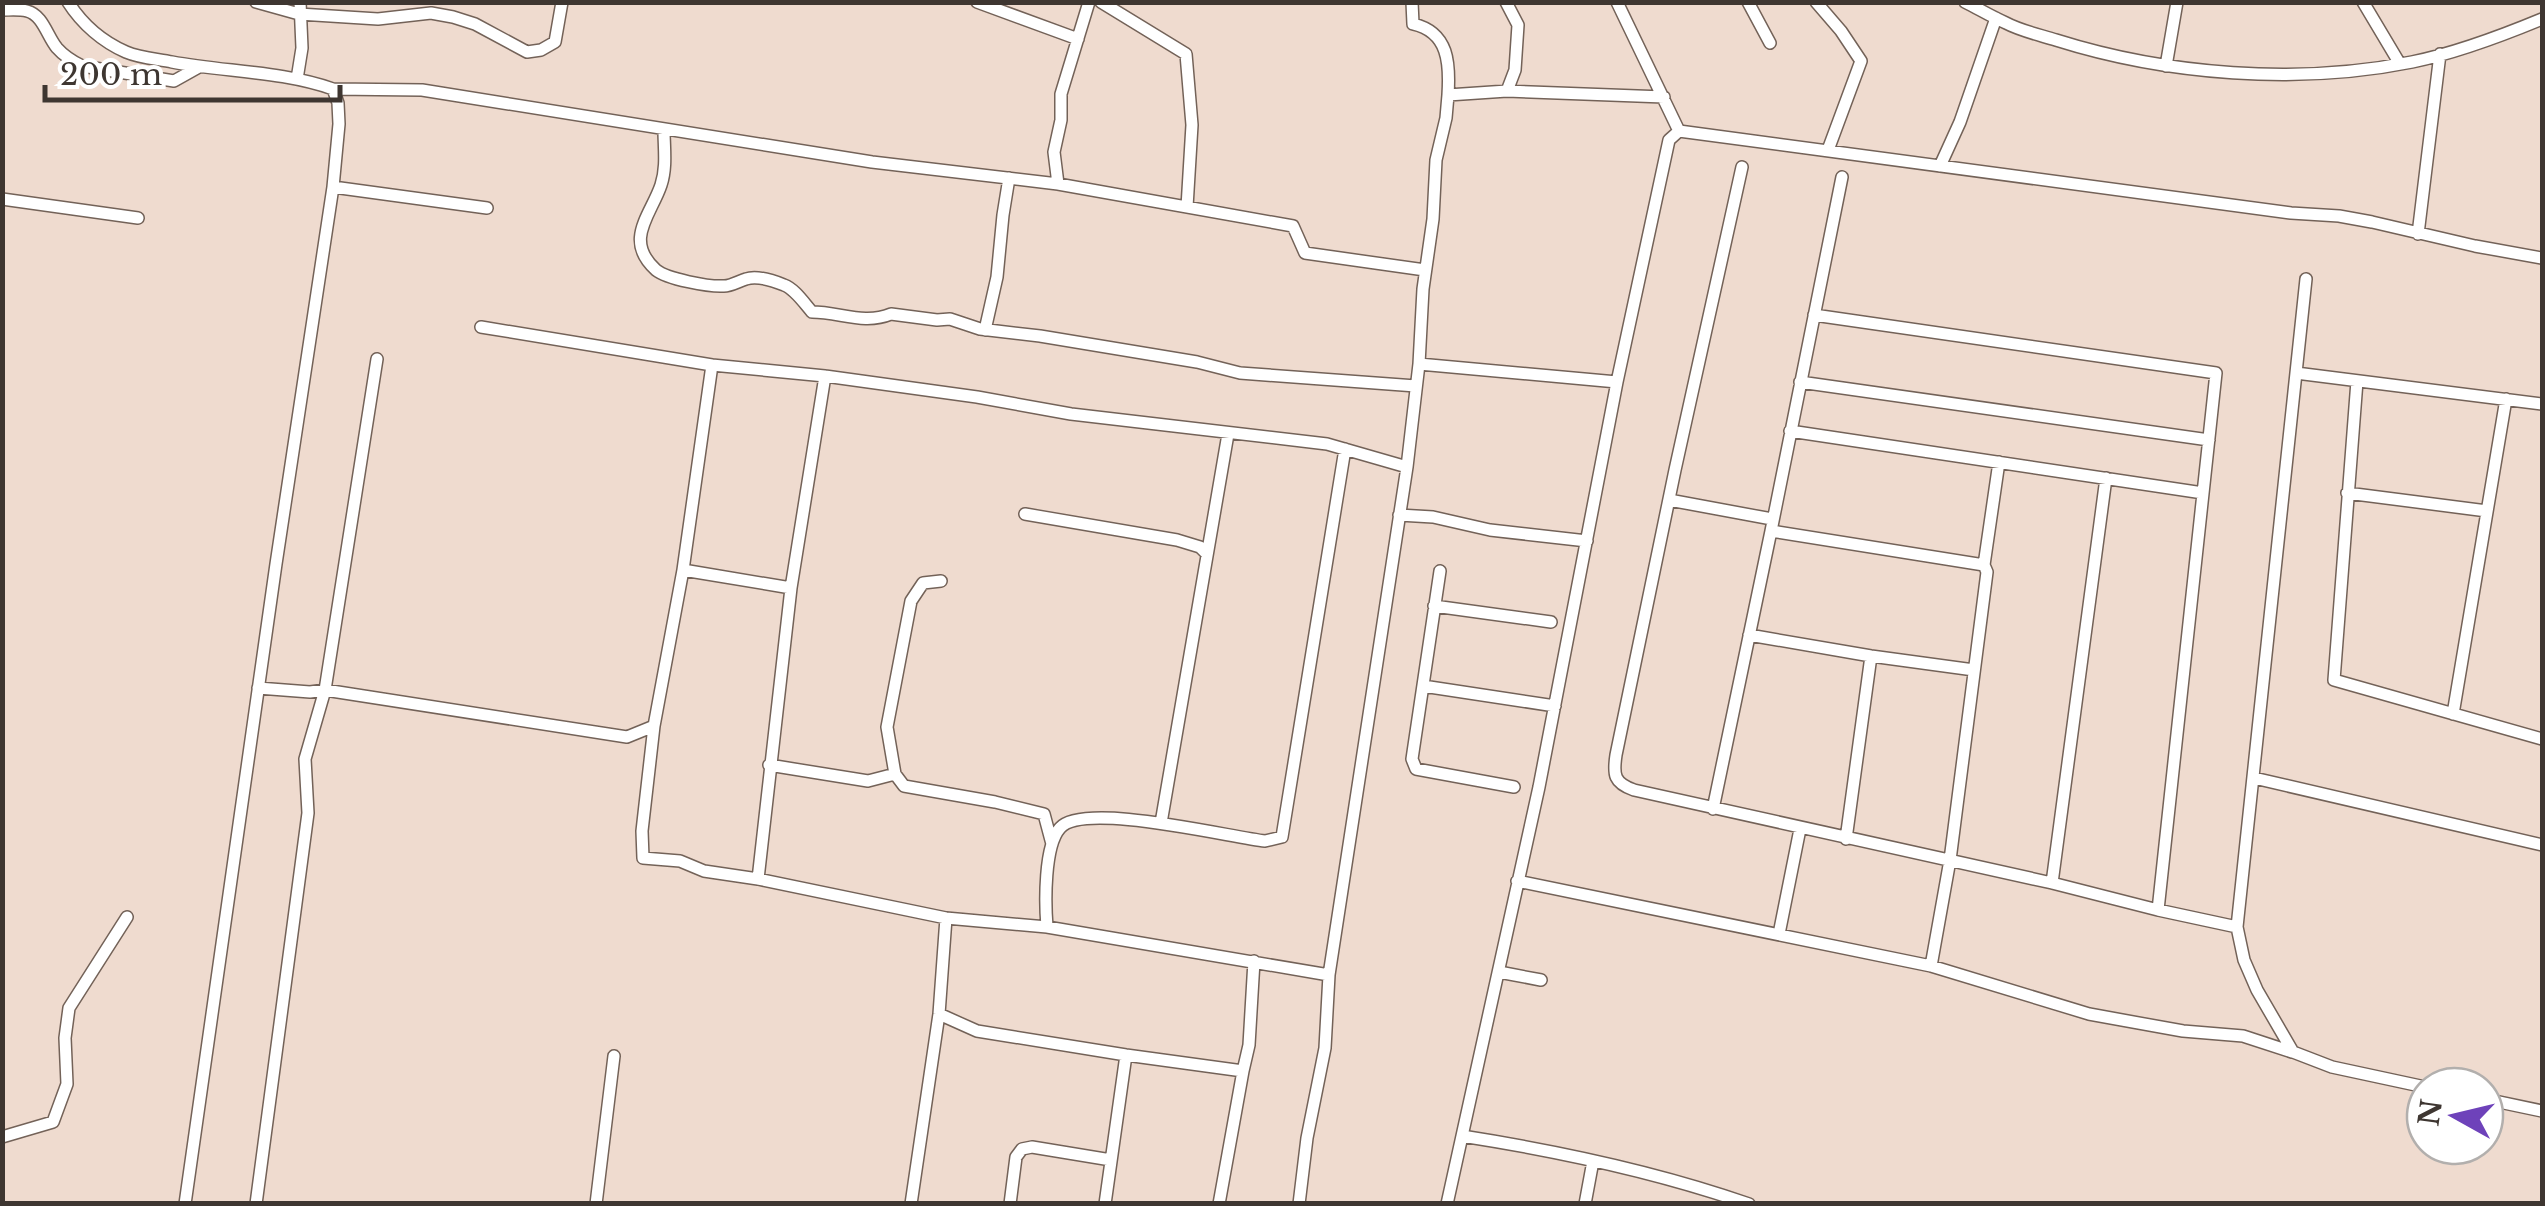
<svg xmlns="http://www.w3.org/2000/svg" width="2545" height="1206" viewBox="0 0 2545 1206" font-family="'Libre Baskerville',serif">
<rect width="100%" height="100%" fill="#efdbcf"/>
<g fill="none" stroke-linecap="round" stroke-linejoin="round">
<g stroke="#736258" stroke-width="14">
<path id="minor" d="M68,2C82,24 103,42 126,52C140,58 157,59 172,62C225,72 282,71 333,89L338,103L339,124L333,187L276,564L185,1204
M256,2L299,14L378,19L431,13L453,17L475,24L527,52L541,50L555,42L562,2
M977,2L1078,39
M1101,2L1186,54L1192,125L1187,207
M1412,2L1413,24C1449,32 1450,64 1448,95
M1506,2L1518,25L1515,70L1507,91
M1617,2L1679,131
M1748,2L1770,43
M1816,2L1841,31L1861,61L1828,150
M1965,2C1979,9 1992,17 2006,23C2021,31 2040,35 2056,40C2167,75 2298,85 2412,62C2456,53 2501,36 2542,19
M2363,2L2400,64
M2,10C10,10 19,9 27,11C43,15 47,36 57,48C64,56 72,61 82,66L174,81L199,67
M2166,66L2177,2
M297,79L302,48L300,2
M333,89L422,90L872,162L1058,184L1293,226L1305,253L1425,270
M664,130C664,148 667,167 661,185C651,215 623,240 656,270C667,279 709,287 724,286C731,286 739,281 746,279C757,275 774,281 784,285C795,289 804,303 812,312C840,312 864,325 891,314L937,320L950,319L980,329L1040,336L1197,362L1240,373L1416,386
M1940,166L1960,122L1996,18
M1742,167L1675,470L1616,755C1613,775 1614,783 1634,790L2052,883L2158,910L2237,927
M1058,184L1054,152L1061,120V94L1089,2
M333,187L487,208
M2,199L138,218
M2418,234L2440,54
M2306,279L2237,927L2244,960L2257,990L2293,1052L2332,1067L2425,1087
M1814,315L2216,373L2158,910
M481,327L712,365L683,570L654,726L642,831L643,858L680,861L704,871L758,879L946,918L1047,927L1329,975
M985,330L997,277L1003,215L1009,178
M1419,364L1617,382
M712,365L825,376L977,397L1071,414L1327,444L1407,467
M2296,373L2542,404
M2357,381L2334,680L2542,739
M1800,382L2209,440
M1790,431L2203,493
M2347,493L2487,511
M1669,500L1772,519
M1025,514L1177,540L1200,547L1207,554
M1399,515L1433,517L1490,530L1587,541
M1771,531L1842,177
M1984,565L1999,462
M683,570L791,588
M1440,571L1412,759L1416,769L1514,787
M941,581L923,583L911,601L887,727L895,774L904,786L995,802L1044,814L1052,844
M1434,606L1551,622
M1749,635L1871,656L1974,670
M1423,686L1555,706
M258,688L310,692L325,690L627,737L654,726
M2453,714L2506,399
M769,765L868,781L895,774
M2254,778L2542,845
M1713,809L1771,531L1984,565L1987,572L1950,860L1931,966
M1161,823L1228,434
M1846,839L1871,656
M758,879L791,588L825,376
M1517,881L1931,966L2089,1014L2183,1031L2243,1036L2292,1052
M2052,883L2106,478
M1047,927C1045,903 1044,846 1060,828C1083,801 1229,837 1265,841L1282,837L1345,449
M1779,934L1800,829
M1499,972L1541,980
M939,1014L977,1031L1126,1055L1243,1071L1249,1045L1254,961
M2485,1099L2542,1111
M1462,1136C1558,1151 1657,1172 1749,1204
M2,1137L53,1122L67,1084L65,1038L69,1008L127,917
M256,1204L308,813L305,759L325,690L377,359
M596,1204L614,1056
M911,1204L939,1014L946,918
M1010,1204L1016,1157L1022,1149L1032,1147L1111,1160
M1105,1204L1126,1055
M1219,1204L1243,1071
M1299,1204L1307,1138L1325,1048L1329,975L1407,467L1419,364L1423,289L1433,219L1436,160L1446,118L1448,95L1507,91L1664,97
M1447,1204L1539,787L1617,382L1669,140L1679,131L2291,213L2339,216L2372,222L2475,246L2542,258
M1585,1204L1593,1161"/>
</g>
<use href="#minor" stroke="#fff" stroke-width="11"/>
</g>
<rect width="2545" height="1206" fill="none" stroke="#3e3631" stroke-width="10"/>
<g transform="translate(2455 1116) rotate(278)"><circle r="48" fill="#ffffff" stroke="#b2afad" stroke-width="2.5"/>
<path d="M0-8L18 38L0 25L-18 38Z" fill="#6e42ba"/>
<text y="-15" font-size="28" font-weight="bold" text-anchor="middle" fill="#3e3631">N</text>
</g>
<path d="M45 85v15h295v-15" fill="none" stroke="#3e3631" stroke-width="5"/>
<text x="60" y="85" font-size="30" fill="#3e3631" stroke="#ffffff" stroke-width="8" paint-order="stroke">200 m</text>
</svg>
